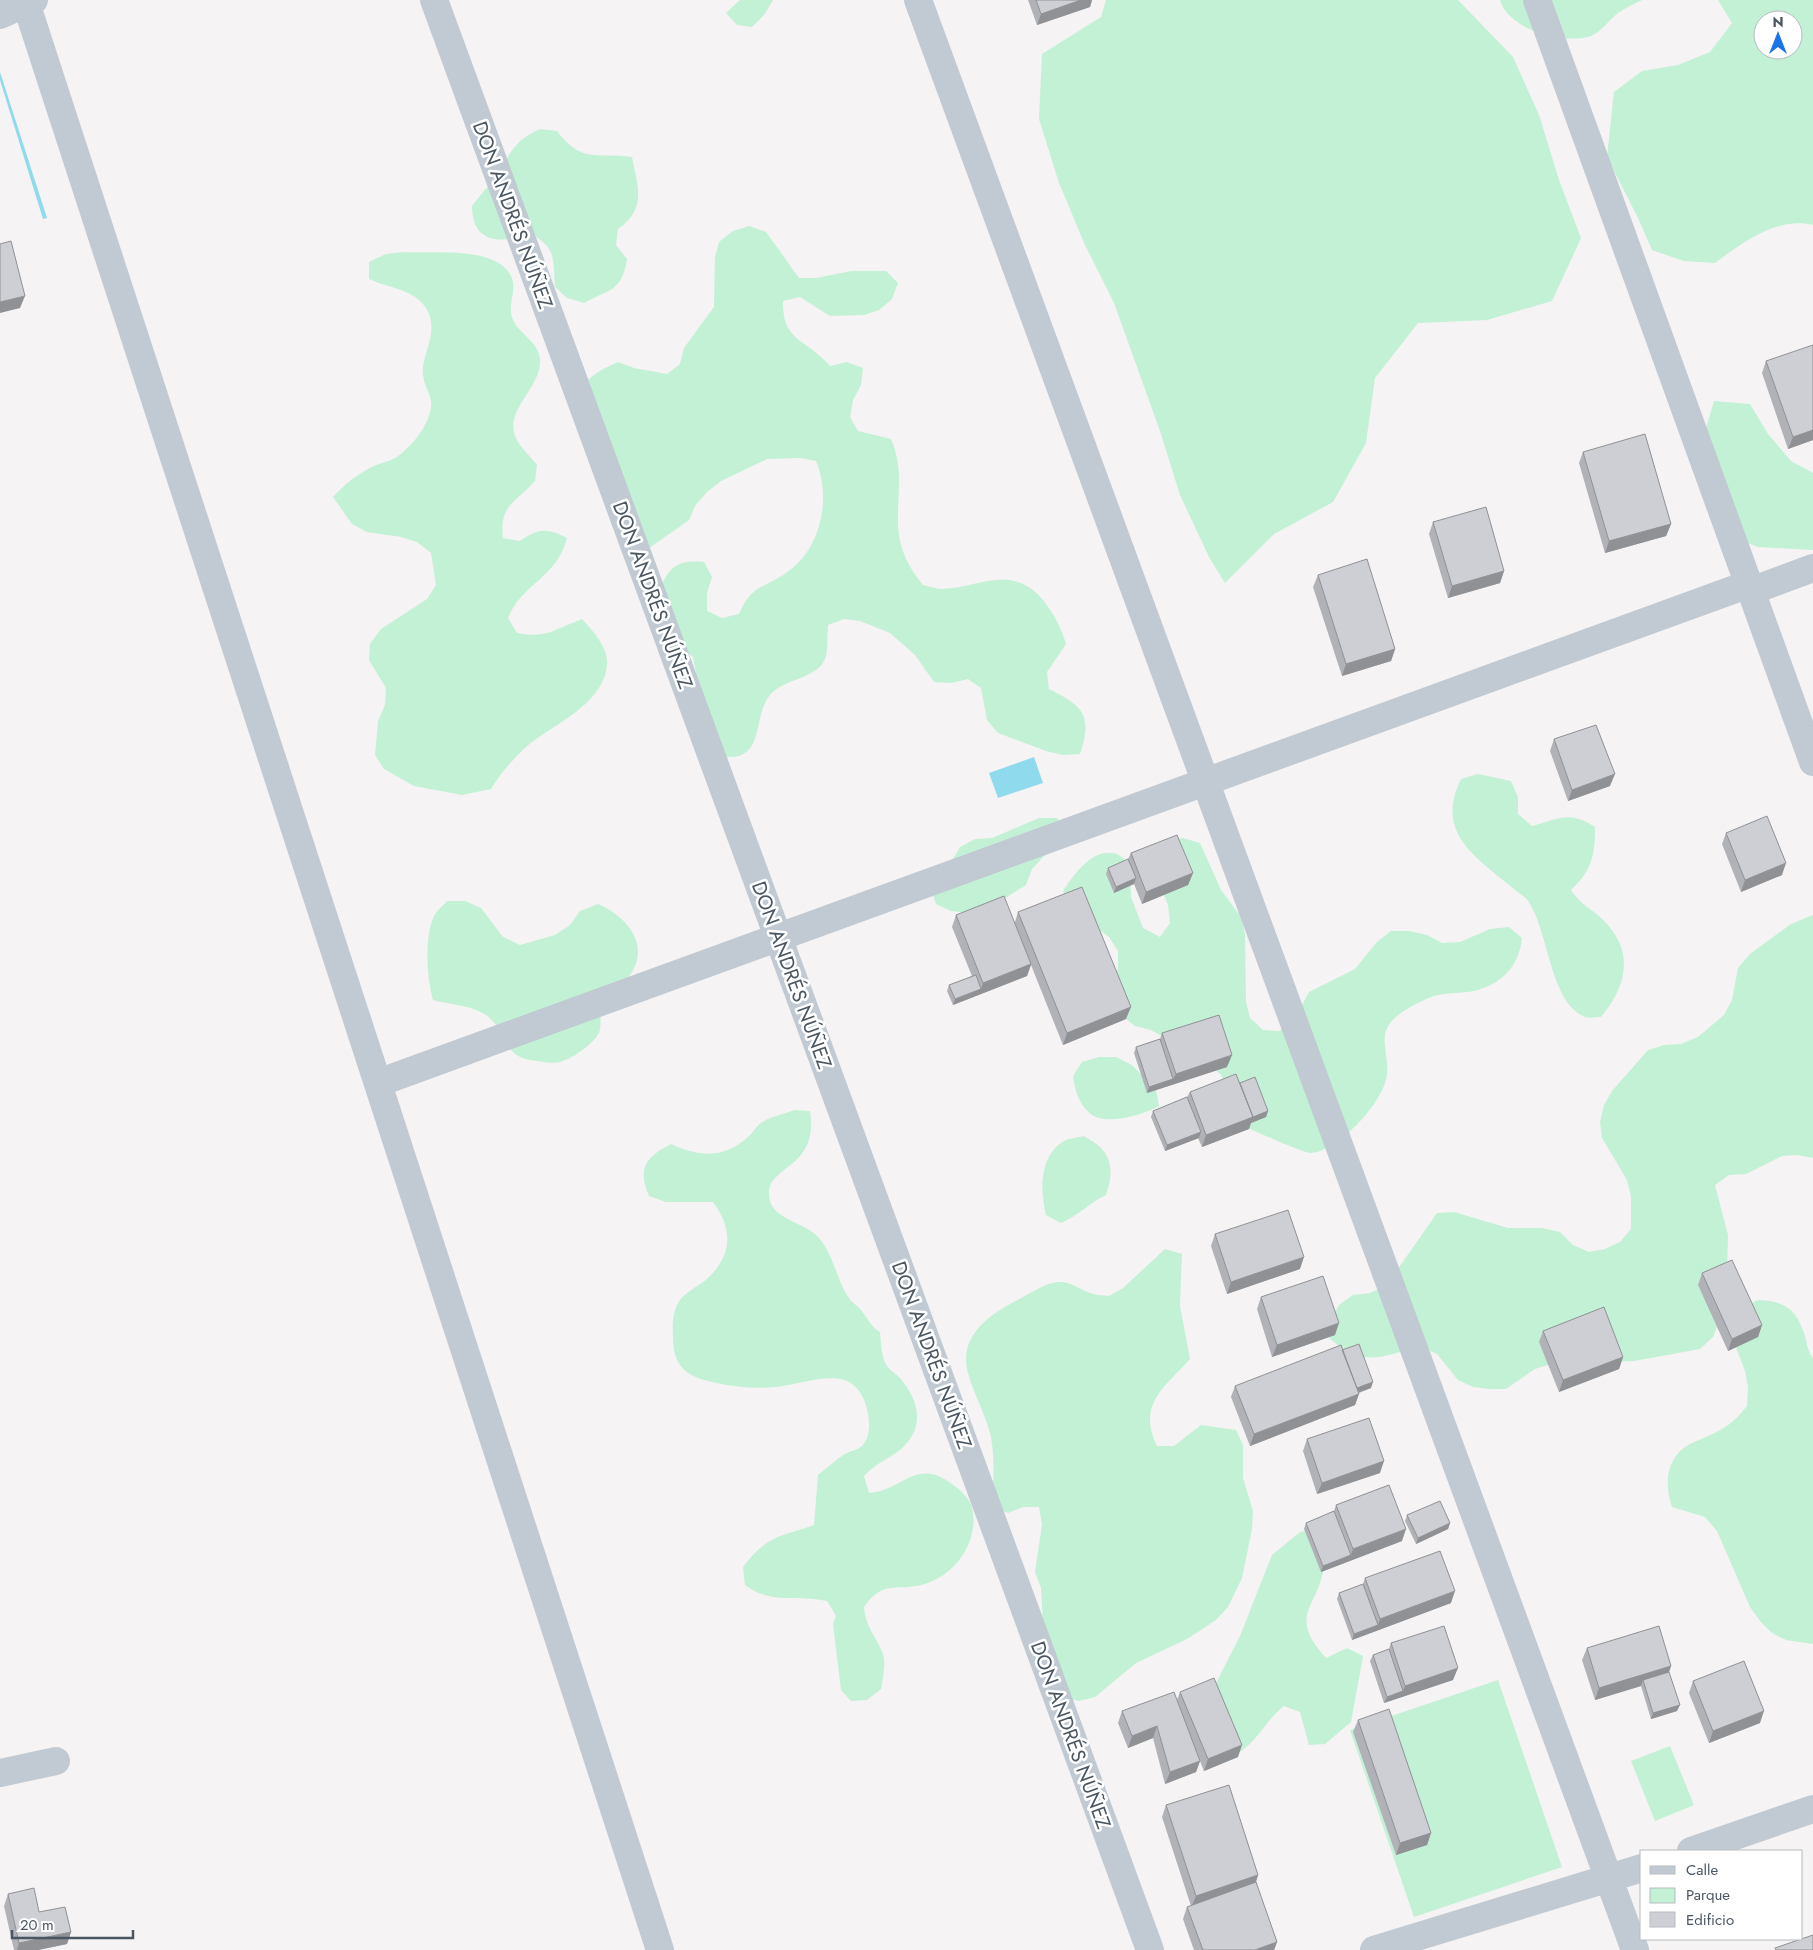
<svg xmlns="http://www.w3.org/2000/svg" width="1813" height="1950" viewBox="0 0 1813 1950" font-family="Jost,sans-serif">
<rect width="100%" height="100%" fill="#f5f3f3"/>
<path fill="#c3f1d5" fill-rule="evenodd" d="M740,0H773L764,15L752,27L737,25L726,13Z
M1106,0H1458L1513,57L1539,115L1559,180L1581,238L1552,301L1487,320L1418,323L1375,378L1366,443L1333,502L1274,534L1225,583L1209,557L1180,495L1160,431L1114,303L1085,245L1059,183L1039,119L1042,54L1101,17Z
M1500,0H1642C1634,4 1625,8 1618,13C1610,19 1601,32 1591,36C1563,45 1509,30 1500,0Z
M1718,0H1813V225C1777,216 1742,243 1715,263L1684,261L1652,250L1638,218L1607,157L1614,92L1642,71L1678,65L1710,52L1732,23ZM1763,20H1793V50H1763Z
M540,129L557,131C582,164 596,152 632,157C638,188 647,208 618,229L616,245L627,259C622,292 609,289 584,303L567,298L555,287C553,259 557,247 529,233C500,245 472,243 472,206C479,196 488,187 495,178C512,154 510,143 540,129Z
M749,226L766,232L799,278H816L851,271H886L898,283L892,299L879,310L864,315L830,316L800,297L783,301C782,342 806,338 830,366L847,362L863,368L861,385L853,400L850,417L858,431L891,439C907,476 893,506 900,541C904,558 912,572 923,585C929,586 936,589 942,589C979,588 1013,563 1043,600C1054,614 1061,627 1066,644L1047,672L1049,689C1083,706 1093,715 1080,754L1063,755L1046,751L998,733L987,720L981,688L968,679L951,683L934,682L915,655L890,633L860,621L844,619L828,625C827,635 828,646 826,656C820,679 784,678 770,695C750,719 769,770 711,754L693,657L680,646L654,599C669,572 670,559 704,562L712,577L707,593V611L722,618L739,614C752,583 767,588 790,570C822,546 831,496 816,461L800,458L767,459L721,481L707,492L695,506L689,520L645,551L618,538L610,521V485L578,391C590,376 601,369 618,362L634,368L667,374L680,364L684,348L714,307L715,257L719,242L733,231Z
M403,252C432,254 504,244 513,282C515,293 508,307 512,317C517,334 540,341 540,361C541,388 503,411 516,438C519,446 531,457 537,465L535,481C515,503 499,505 503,538L520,541C539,528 546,528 567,538C557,578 522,583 508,618L517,633C545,639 556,629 582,619C592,630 609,648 607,665C603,706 552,724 525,748C512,760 500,774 491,789L462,795L414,786L384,769L375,755L378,721L385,705L386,688L369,660L370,644L381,629L427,599L436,585L431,553L417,542L401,537L367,532L352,524L333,497C344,485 356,475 372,467C385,461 395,461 405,450C417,440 428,424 431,408C433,397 424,386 423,375C420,356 441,332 426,308C414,289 388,288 369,279V262L386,254Z
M1714,401L1750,404L1768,434L1791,461L1813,473V550L1758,547L1725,534L1704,435Z
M1478,774L1511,781L1518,797V814L1532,826C1559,819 1569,810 1595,827C1595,856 1592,870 1571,890C1583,908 1594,909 1607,924C1635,955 1625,988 1601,1017C1596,1017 1587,1019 1583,1016C1549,999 1549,931 1528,901C1525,896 1518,893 1514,889C1477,858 1434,834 1461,779Z
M1039,818H1057L1071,837L1059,848L1044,856L1032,869L1026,885L985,911L969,913L951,911L936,904L931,888L943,876L960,847L975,839L992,838Z
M1183,838L1200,843L1221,890L1241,917L1245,934L1246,1002L1250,1018L1263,1030L1279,1031L1293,1022L1309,992L1355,969L1377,942L1391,931H1409L1427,935L1442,943L1460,942L1490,929L1509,927L1522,938C1519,968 1499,987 1468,992C1458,993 1448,993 1438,995C1426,998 1411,1006 1401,1013C1374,1032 1389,1048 1387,1074C1385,1101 1339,1150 1312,1153C1304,1154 1246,1127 1235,1122L1229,1090L1221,1075L1209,1063L1151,1030L1135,1026L1121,1015L1113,986L1118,968V951L1109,937L1069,907L1063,891C1075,874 1092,847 1117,854C1121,856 1126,861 1130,863L1131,897L1143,928L1160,937L1170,923L1168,905L1162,890L1168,842Z
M447,901H465L481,908L503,937L520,945L555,935L570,925L580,911L598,904C624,915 650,942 632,972C624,984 611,994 603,1007C599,1014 602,1025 599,1033C593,1044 572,1059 560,1062C553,1064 544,1062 537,1061C497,1058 510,1027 481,1012C467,1005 448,1004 433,1000C427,978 424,938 434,916C436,911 443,906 447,901Z
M1813,915V1158L1797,1155L1782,1156L1746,1174L1729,1175L1715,1185L1728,1235L1727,1270L1719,1322L1713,1337L1700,1349L1634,1361L1551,1364L1535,1369L1506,1389H1489L1473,1387L1458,1380L1437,1354L1422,1347C1380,1355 1366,1370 1329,1338L1330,1322L1339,1305L1353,1295L1370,1293L1386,1286L1437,1213L1454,1212L1508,1228H1542L1560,1232L1573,1245L1589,1252L1605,1249L1620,1242L1631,1229V1197L1627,1180L1602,1138L1600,1122L1604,1105L1612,1091L1648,1050L1664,1045L1681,1044L1698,1037L1724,1015L1732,1000L1738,968L1750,954L1791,924Z
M1099,1057H1116L1132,1065L1156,1090L1159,1106C1145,1114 1109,1125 1094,1116C1080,1108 1075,1091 1073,1076L1082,1062Z
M794,1110L810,1111C819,1169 768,1165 769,1194C769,1220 804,1221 818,1237C834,1254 837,1282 849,1298C852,1303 857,1305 860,1309C868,1318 870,1326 880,1332C881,1342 881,1358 887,1366C890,1371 897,1374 901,1379C917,1399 925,1423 906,1444C894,1458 877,1461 864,1476L869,1493C904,1490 916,1457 952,1484C959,1489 969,1497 972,1507C980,1541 955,1577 921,1585C894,1591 883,1580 864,1607C866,1629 876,1635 883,1654C886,1665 883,1677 881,1689L867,1700L851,1701L841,1690L833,1624L836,1616L827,1601C796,1594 771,1605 745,1585L743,1567C767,1535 780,1537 814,1525L818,1475C827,1468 835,1460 845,1454C850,1451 858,1450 862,1446C870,1438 870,1423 868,1414C858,1359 813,1383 776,1387C755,1389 733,1387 712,1382C700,1379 688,1376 680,1365C674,1357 673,1345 673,1336C672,1324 673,1310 680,1300C687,1291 699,1286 707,1279C733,1255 733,1229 713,1202H666L649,1196C637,1168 646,1157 671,1144C699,1157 724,1159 748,1137C753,1133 756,1126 761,1123C769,1117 785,1114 794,1110Z
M1083,1136C1110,1149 1116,1166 1106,1195C1089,1203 1078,1216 1061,1223L1046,1215C1040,1190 1039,1156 1064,1141C1069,1138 1077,1138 1083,1136Z
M1165,1249L1182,1254L1180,1306L1190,1359C1164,1388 1137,1404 1157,1446H1174L1201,1425L1236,1430L1243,1445V1478L1253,1511L1252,1529L1242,1578L1228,1607L1216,1620L1187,1639L1136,1663L1095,1697L1079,1701L1062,1697L1043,1623L1041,1588L1035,1572L1042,1525L1039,1507H1023L1008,1513L993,1506C993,1483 995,1460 991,1437C986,1415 974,1395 968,1373C958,1337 988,1315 1016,1301C1029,1294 1043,1284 1058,1282C1070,1281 1079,1289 1090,1293C1096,1295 1103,1295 1109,1296L1123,1288Z
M1758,1300C1786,1301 1797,1310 1805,1336C1807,1344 1808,1352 1813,1358V1644L1786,1640L1772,1633L1760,1621L1750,1607L1717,1531L1705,1517L1672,1507C1664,1484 1666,1457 1690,1444C1700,1439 1712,1435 1722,1429C1732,1423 1740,1415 1747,1406L1748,1387L1745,1371L1733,1340L1741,1308Z
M1317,1529C1320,1540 1325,1553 1324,1564C1321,1606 1285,1613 1326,1658L1347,1648L1363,1656L1351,1722L1325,1744L1309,1745L1300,1712L1284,1706C1264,1722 1259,1740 1236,1755L1212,1700L1216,1683L1240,1636L1272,1555L1300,1532Z
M1498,1680L1562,1867L1414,1917L1350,1730Z
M1670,1746L1694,1805L1655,1821L1631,1761Z"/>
<path fill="#90daee" d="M0,72L47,218L43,219L0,80Z
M1034,757L1043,783L998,798L989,773Z"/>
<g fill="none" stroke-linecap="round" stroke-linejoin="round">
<path stroke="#c1cad2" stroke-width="28" d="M434,0L1150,1950
M918,0L1635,1950
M1537,0L1813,762
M26,3L660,1950
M0,15L34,0
M1751,591L1813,568
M378,1083L1749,584
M0,1773L56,1761
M1691,1851L1813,1809
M1374,1950L1642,1868"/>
</g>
<path fill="#b0b2b7" d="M1028,0H1092L1090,7L1037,25Z
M1766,361L1813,440L1788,449L1762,373Z
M1583,452L1671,524L1666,536L1605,553L1579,463Z
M1433,522L1504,571L1500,583L1448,598L1429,534Z
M1318,575L1395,649L1391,661L1342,676L1313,587Z
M1554,739L1610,786L1568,801L1550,751Z
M1726,833L1782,875L1741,892L1722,844Z
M1131,853L1193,873L1188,885L1142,904L1134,884L1114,893L1106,874L1108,868L1128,859Z
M1018,912L1126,1019L1063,1045L1031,965L1027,976L953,1005L947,991L949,985L972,976L952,927L956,915L1015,922Z
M1162,1033L1227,1067L1147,1093L1134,1053L1136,1047L1160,1039Z
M1240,1083L1268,1111L1266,1117L1251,1123L1249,1129L1202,1147L1198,1138L1165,1151L1151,1117L1153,1111L1187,1097L1190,1092Z
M1215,1234L1300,1269L1227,1294L1211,1246Z
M1702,1273L1762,1325L1758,1337L1728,1351L1698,1285Z
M1261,1297L1335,1335L1272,1357L1257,1309Z
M1543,1331L1623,1357L1619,1369L1559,1392L1539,1342Z
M1342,1350L1371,1388L1359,1393L1355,1405L1250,1446L1231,1397L1235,1386Z
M1307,1439L1380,1473L1317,1494L1303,1451Z
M1336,1505L1402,1541L1321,1572L1304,1529L1306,1523L1334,1511Z
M1407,1515L1450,1523L1448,1529L1416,1544L1405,1521Z
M1365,1578L1451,1603L1352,1640L1337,1599L1339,1593L1363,1584Z
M1391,1643L1453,1680L1384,1703L1370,1661L1373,1655L1389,1649Z
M1587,1648L1671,1666L1669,1672L1677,1711L1651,1719L1641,1686L1595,1700L1582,1660Z
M1693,1681L1760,1723L1709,1743L1689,1693Z
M1180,1692L1238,1757L1204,1771L1200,1761L1196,1772L1165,1784L1153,1738L1128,1748L1118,1723L1122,1711L1177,1700Z
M1358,1720L1431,1833L1427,1845L1396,1855L1353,1732Z
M1166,1805L1258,1875L1256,1883L1277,1942L1274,1950H1194L1183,1919L1187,1907L1191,1906L1162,1817Z
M8,1894L71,1932L67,1944L38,1950H14L4,1906Z"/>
<path fill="#909195" d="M1081,0H1092L1090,7L1037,25L1041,14Z
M25,296L20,308L0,313V302Z
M1813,430V440L1788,449L1793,437Z
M1671,524L1666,536L1605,553L1609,541Z
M1504,571L1500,583L1448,598L1452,586Z
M1395,649L1391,661L1342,676L1346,664Z
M1615,774L1610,786L1568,801L1572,790Z
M1786,863L1782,875L1741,892L1745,880Z
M1193,873L1188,885L1142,904L1146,892Z
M1136,878L1134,884L1114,893L1116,887Z
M1031,964L1027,976L953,1005L955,999L981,989L983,983Z
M1131,1007L1126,1019L1063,1045L1067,1033Z
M1232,1055L1227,1067L1147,1093L1149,1087L1173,1079L1176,1074Z
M1268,1111L1266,1117L1251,1123L1249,1129L1202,1147L1206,1135Z
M1201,1132L1199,1138L1165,1151L1167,1145Z
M1304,1257L1300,1269L1227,1294L1231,1282Z
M1339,1323L1335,1335L1272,1357L1277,1345Z
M1762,1325L1758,1337L1728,1351L1732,1339Z
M1623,1357L1619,1369L1559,1392L1563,1380Z
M1373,1382L1371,1388L1351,1395L1353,1389Z
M1359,1394L1355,1405L1250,1446L1254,1434Z
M1384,1461L1380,1473L1317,1494L1322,1483Z
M1450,1523L1448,1529L1416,1544L1418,1538Z
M1406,1529L1402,1541L1321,1572L1323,1566L1351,1555L1353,1549Z
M1455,1591L1451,1603L1352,1640L1354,1634L1378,1625L1380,1619Z
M1671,1666L1667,1678L1643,1680L1641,1686L1595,1700L1599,1688Z
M1458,1668L1453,1680L1384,1703L1387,1697L1403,1691L1405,1686Z
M1680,1705L1677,1711L1651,1719L1653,1713Z
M1764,1711L1760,1723L1709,1743L1713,1731Z
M1157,1726L1153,1738L1128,1748L1132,1736Z
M1242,1745L1238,1757L1204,1771L1208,1759Z
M1200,1761L1196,1772L1165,1784L1170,1772Z
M1431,1833L1427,1845L1396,1855L1400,1843Z
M1258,1875L1254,1887L1191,1908L1196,1896Z
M71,1932L67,1944L38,1950H17L19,1943Z
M1277,1942L1274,1950H1255Z"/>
<path fill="#cdcfd5" stroke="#909195" d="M1036,0H1081L1041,14Z
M11,241L25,296L0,302V244Z
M1813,345V430L1793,437L1766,361Z
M1645,434L1671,524L1609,541L1583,452Z
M1486,507L1504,571L1452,586L1433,522Z
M1367,559L1395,649L1346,664L1318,575Z
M1596,725L1615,774L1572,790L1554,739Z
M1767,816L1786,863L1745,880L1726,833Z
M1177,835L1193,873L1146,892L1131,853Z
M1128,859L1136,878L1116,887L1108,868Z
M1082,887L1131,1007L1067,1033L1018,912Z
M1004,896L1031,964L983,983L956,915Z
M976,975L981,989L955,999L949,985Z
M1219,1015L1232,1055L1176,1074L1162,1033Z
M1160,1039L1173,1079L1149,1087L1136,1047Z
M1236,1074L1253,1117L1206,1135L1190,1092Z
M1255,1077L1268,1111L1253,1117L1240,1083Z
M1187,1097L1201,1132L1167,1145L1153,1111Z
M1288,1210L1304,1257L1231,1282L1215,1234Z
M1732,1260L1762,1325L1732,1339L1702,1273Z
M1323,1276L1339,1323L1277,1345L1261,1297Z
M1604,1307L1623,1357L1563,1380L1543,1331Z
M1359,1344L1373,1382L1357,1388L1342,1350Z
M1341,1345L1359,1394L1254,1434L1235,1386Z
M1369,1418L1384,1461L1322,1483L1307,1439Z
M1389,1485L1406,1529L1353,1549L1336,1505Z
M1440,1501L1450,1523L1418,1538L1407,1515Z
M1334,1511L1351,1555L1323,1566L1306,1523Z
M1440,1551L1455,1591L1380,1619L1365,1578Z
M1363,1584L1378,1625L1354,1634L1339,1593Z
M1444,1626L1458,1668L1405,1686L1391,1643Z
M1659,1626L1671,1666L1599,1688L1587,1648Z
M1389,1649L1403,1691L1387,1697L1373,1655Z
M1744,1661L1764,1711L1713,1731L1693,1681Z
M1669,1672L1680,1705L1653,1713L1643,1680Z
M1214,1678L1242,1745L1208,1759L1180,1692Z
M1174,1692L1200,1761L1170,1772L1157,1726L1132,1736L1122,1711Z
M1389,1709L1431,1833L1400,1843L1358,1720Z
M1229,1785L1258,1875L1196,1896L1166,1805Z
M1256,1882L1277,1942L1255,1950H1203L1187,1907Z
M34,1888L39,1912L65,1907L71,1932L19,1943L8,1894Z
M1813,1935V1950H1776L1775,1948Z"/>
<g text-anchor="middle" stroke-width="5" stroke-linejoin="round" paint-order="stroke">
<g font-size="20" fill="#4a5661" stroke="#fff">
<text transform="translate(513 215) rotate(70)" y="7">DON ANDRÉS NÚÑEZ</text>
<text transform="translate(653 595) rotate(70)" y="7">DON ANDRÉS NÚÑEZ</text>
<text transform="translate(792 975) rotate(70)" y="7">DON ANDRÉS NÚÑEZ</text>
<text transform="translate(932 1355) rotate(70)" y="7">DON ANDRÉS NÚÑEZ</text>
<text transform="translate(1071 1735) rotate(70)" y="7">DON ANDRÉS NÚÑEZ</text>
</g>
</g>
<rect x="1640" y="1850" width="162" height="90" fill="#ffffff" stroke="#b7bbc0"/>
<rect x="1650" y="1866" width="25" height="8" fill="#c1cad2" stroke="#b7bbc0"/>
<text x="1686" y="1875" font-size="15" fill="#4a5661">Calle</text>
<rect x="1650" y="1888" width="25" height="15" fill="#c3f1d5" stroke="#b7bbc0"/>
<text x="1686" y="1900" font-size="15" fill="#4a5661">Parque</text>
<rect x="1650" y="1912" width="25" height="15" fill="#cdcfd5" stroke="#b7bbc0"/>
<text x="1686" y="1925" font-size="15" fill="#4a5661">Edificio</text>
<g transform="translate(1778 35)"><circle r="24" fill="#ffffff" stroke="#b7bbc0"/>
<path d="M0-4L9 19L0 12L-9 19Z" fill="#1a73e8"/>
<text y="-8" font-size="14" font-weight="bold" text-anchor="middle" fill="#4a5661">N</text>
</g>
<path d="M12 1930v8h121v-8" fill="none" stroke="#4a5661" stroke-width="2.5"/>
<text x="20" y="1930" font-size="15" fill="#4a5661" stroke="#ffffff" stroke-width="4" paint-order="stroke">20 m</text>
</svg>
